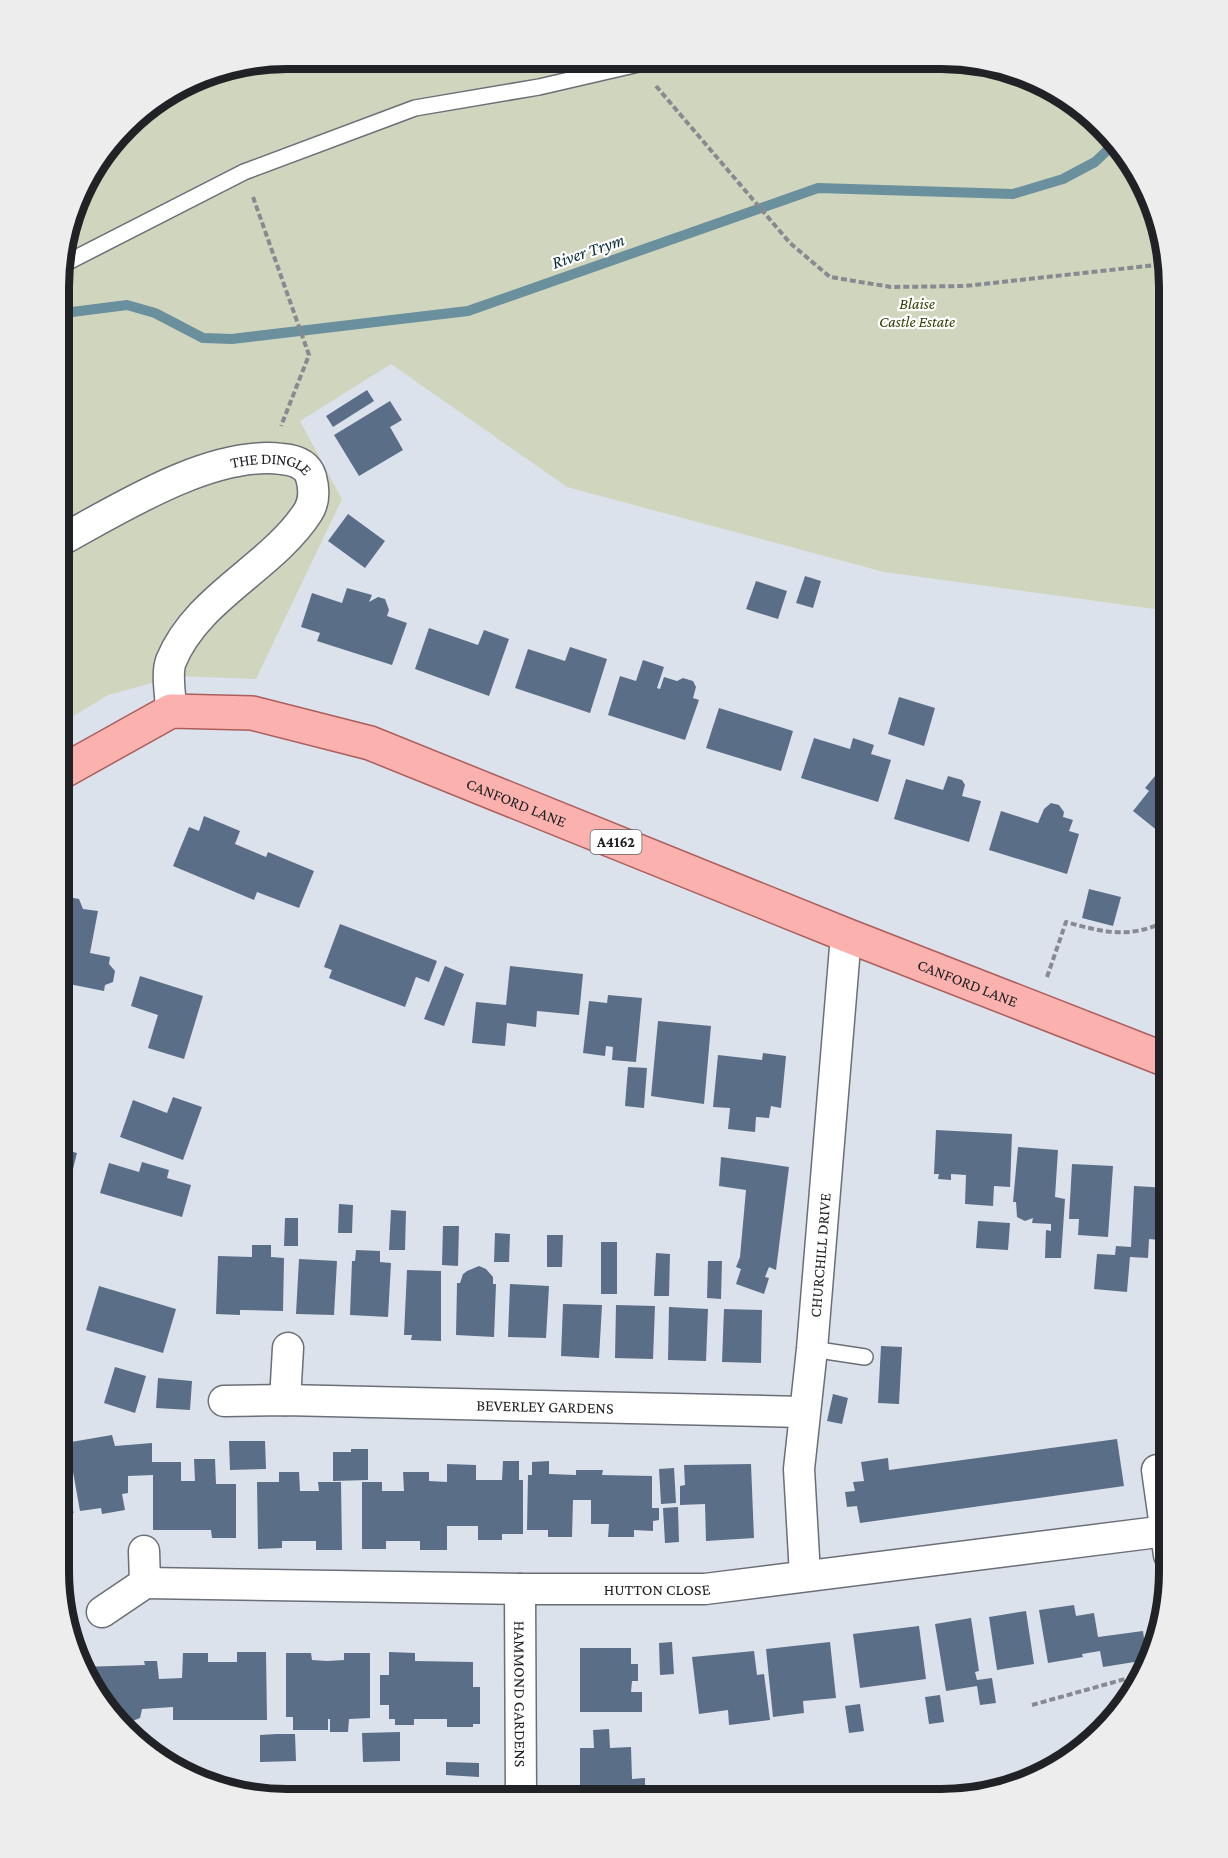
<svg xmlns="http://www.w3.org/2000/svg" width="1228" height="1858" viewBox="0 0 1228 1858" font-family="'Crimson Pro',serif">
<rect width="100%" height="100%" fill="#dce2eb"/>
<path fill="#d0d6bd" d="M287,59L971,61L1028,76L1080,106L1122,148L1152,199L1169,287V611L884,572L567,487L391,364L300,421L342,499L256,679L178,676L108,695L60,724L61,257L89,173L137,115L213,71Z"/>
<g fill="none" stroke-linecap="round" stroke-linejoin="round">
<path stroke="#6a8f9d" stroke-width="10" d="M60,316L72,312L127,305L155,313L203,338L232,339L468,311L818,188L1013,194L1063,179L1095,162L1116,142"/>
</g>
<path fill="#5b6e87" d="M367,390L374,401L333,427L326,416Z
M390,401L402,420L390,427L403,450L359,476L334,435Z
M348,514L385,541L365,568L328,541Z
M805,576L821,581L813,608L796,603Z
M756,581L787,591L778,619L746,609Z
M347,588L372,595L369,602L378,597L385,599L389,610L387,616L407,623L392,665L317,641L320,633L301,627L312,593L342,603Z
M429,628L478,645L484,630L509,639L489,696L415,669Z
M570,647L607,659L590,713L515,688L528,649L565,661Z
M643,660L664,667L657,688L660,689L664,677L677,681L683,678L693,681L696,687L693,698L699,700L685,740L608,715L620,676L636,681Z
M899,697L935,708L924,746L888,734Z
M719,708L793,731L781,771L706,748Z
M814,738L850,749L853,738L874,745L871,754L891,760L878,802L801,778Z
M1169,771V840L1133,811L1149,791L1145,788L1155,776L1161,781Z
M948,776L962,780L965,785L962,796L981,801L969,842L894,819L906,779L943,790Z
M1051,803L1059,805L1064,812L1063,817L1073,820L1069,831L1079,834L1067,874L989,850L1001,811L1038,823L1044,809Z
M204,816L240,831L235,844L266,857L268,852L314,871L299,908L257,892L254,900L173,866L189,827L199,831Z
M1089,889L1121,897L1113,926L1082,918Z
M68,897L79,899L83,909L98,911L90,953L110,957L109,964L115,971L113,982L105,985L104,991L59,982L60,904Z
M340,924L437,961L429,982L416,977L405,1007L329,978L332,970L324,967Z
M445,966L464,974L444,1026L424,1019Z
M510,966L583,974L579,1015L537,1011L536,1027L507,1023L505,1046L472,1043L476,1002L506,1005Z
M140,976L203,996L184,1059L148,1048L158,1015L131,1006Z
M608,995L642,998L636,1062L612,1060L613,1047L606,1046L605,1056L583,1053L589,1001L607,1003Z
M658,1021L711,1026L704,1104L651,1096Z
M763,1053L786,1056L781,1108L771,1106L769,1118L756,1117L755,1132L728,1129L730,1108L713,1107L718,1055L762,1060Z
M628,1067L647,1068L644,1108L625,1106Z
M173,1097L202,1107L183,1160L120,1137L133,1100L167,1113Z
M936,1130L1012,1134L1010,1187L994,1186L993,1206L965,1204L966,1175L951,1174V1180L938,1179L939,1174H934Z
M1018,1147L1058,1150L1055,1197L1065,1199L1061,1258H1045L1046,1230L1051,1231V1224L1032,1223L1033,1218L1025,1221L1017,1217L1016,1202H1013Z
M59,1148L77,1153L72,1173L59,1170Z
M721,1157L789,1167L776,1270L769,1267L765,1277L769,1278L764,1294L736,1284L741,1269L736,1267L740,1257L746,1190L719,1186Z
M142,1162L169,1170L167,1178L191,1185L182,1217L100,1193L109,1163L139,1172Z
M1072,1164L1113,1166L1108,1237L1078,1235L1079,1219H1069Z
M1134,1186L1169,1188V1241L1149,1239L1148,1258L1130,1257L1127,1292L1094,1289L1097,1254L1115,1255L1116,1246L1131,1247Z
M339,1204L353,1205L352,1233H338Z
M391,1210L406,1211L405,1250H389Z
M285,1218H298V1246H284Z
M978,1221L1010,1223L1008,1250L976,1248Z
M443,1226H459L458,1266L442,1265Z
M495,1233L510,1234L509,1262H494Z
M547,1235H563L562,1267H547Z
M601,1242H617V1294H601Z
M252,1245H271V1257L284,1258L283,1311L240,1310V1315L216,1314L218,1256L252,1257Z
M356,1250L380,1251V1262L391,1263L388,1317L350,1315L352,1261H355Z
M656,1253L670,1254L669,1296H654Z
M299,1259L337,1261L334,1315L296,1314Z
M708,1261H722L721,1299L707,1298Z
M479,1266L486,1269L493,1277V1284H496L494,1337L456,1335L457,1283H460L463,1274L467,1271Z
M407,1270L441,1271V1341L411,1340L412,1335H404Z
M510,1284L549,1286L546,1338L508,1337Z
M99,1286L176,1309L163,1353L86,1330Z
M563,1304L602,1305L599,1358L561,1356Z
M616,1305L655,1306L653,1359L615,1358Z
M669,1307L708,1309L706,1361L668,1360Z
M724,1309L762,1310L761,1363L722,1362Z
M881,1346L902,1347L899,1404L878,1403Z
M115,1367L146,1376L135,1413L104,1403Z
M158,1378L192,1381L190,1410L156,1408Z
M833,1394L848,1398L842,1424L827,1421Z
M112,1435L115,1446L152,1443V1462H181V1481H195L194,1459H215L216,1484H236V1538H212L211,1530H153V1475L128,1476V1493L122,1494L125,1510L102,1514L101,1508L80,1511L70,1455L73,1454L71,1442Z
M1117,1439L1124,1486L860,1523L857,1506L847,1507L845,1492L855,1491L853,1482L864,1481L861,1462L888,1458L889,1470Z
M229,1441H265L266,1469L230,1470Z
M351,1449H368V1480L333,1481V1452H351Z
M503,1461H519V1480H523V1534H502V1540H478V1526H447V1550H420V1541H386V1549H362V1482H382V1491H404L403,1472H429V1481L447,1482V1464L476,1465V1480H502Z
M549,1461V1474L576,1475V1470H603L602,1475L652,1476V1508H659V1520L653,1521V1531L634,1530V1537H608L609,1524H591V1500H573L572,1537H548V1530H527L528,1475H532V1462Z
M751,1464L754,1538L706,1541L705,1504L680,1505V1486L685,1485L684,1465Z
M674,1468L676,1503L661,1504L659,1469Z
M279,1472H299L300,1491H319L318,1482H341L342,1550H316V1541H282V1548L258,1549L257,1482H279Z
M59,1500L74,1512L62,1527L67,1532L59,1542Z
M678,1507L679,1542L665,1543L663,1508Z
M1074,1605L1076,1616L1094,1613L1098,1637L1143,1631L1147,1660L1103,1667L1100,1651L1082,1654L1083,1657L1048,1663L1039,1610Z
M1026,1611L1034,1664L997,1670L989,1617Z
M971,1618L979,1671L975,1672L977,1680L992,1678L996,1703L980,1705L977,1686L946,1691L935,1624Z
M919,1626L926,1679L860,1688L853,1634Z
M672,1642L674,1674L660,1675L659,1643Z
M830,1642L836,1698L803,1701L804,1713L773,1717L766,1649Z
M580,1648H631V1664H638V1681H632L631,1692H642V1712H580Z
M754,1651L757,1675L764,1674L770,1720L729,1725L728,1710L699,1714L692,1657Z
M237,1652H266L267,1720H173V1707L142,1709L140,1718L130,1722L122,1714V1707L104,1708L81,1667L145,1665L144,1661H157L159,1679L182,1678L183,1653H208V1662H237Z
M389,1652L415,1653V1661L473,1662V1687H480V1724H473V1727H447V1719H414V1725H395V1719H389V1705H380V1675H389Z
M286,1653H311L312,1660L327,1661L344,1660V1653H370V1718L349,1719L348,1732H330V1719H328V1730H293V1717H286Z
M940,1695L944,1722L929,1724L925,1697Z
M860,1704L864,1731L849,1733L845,1706Z
M609,1729L610,1748L631,1747L632,1779L645,1778V1796L648,1799L580,1798V1748H594L593,1730Z
M400,1732V1761L363,1762L362,1733Z
M277,1734H295L296,1761L260,1762V1735Z
M446,1762L479,1763V1777L446,1775Z"/>
<g fill="none" stroke-linecap="round" stroke-linejoin="round">
<g stroke="#6a6f77" stroke-width="18">
<path id="lane" d="M60,266L244,172L415,108L539,87L656,60
M812,1349L865,1357"/>
</g>
<g stroke="#6a6f77" stroke-width="33">
<g id="street">
<path id="s1" d="M60,541C120,508 212,450 282,459C294,460 307,464 311,477C314,488 315,501 308,512C272,568 197,597 171,661C166,674 171,697 171,711"/>
<path d="M285,1400L288,1348"/>
<path id="s2" d="M224,1401L285,1400L803,1412"/>
<path d="M1157,1470L1169,1555"/>
<path id="s3" d="M805,1575L799,1469L812,1349L846,935"/>
<path id="s4" d="M145,1583L520,1589H705L1166,1531"/>
<path id="s5" d="M520,1589L521,1798"/>
<path d="M102,1612L145,1583L144,1551"/>
</g>
</g>
<g stroke="#ac5e5c" stroke-width="36">
<g id="primary">
<path id="s6" d="M60,773L171,711L252,713L370,743L846,935L1169,1061"/>
</g>
</g>
<path stroke="#868a91" stroke-width="4" stroke-dasharray="6 3" stroke-linecap="butt" d="M656,86L790,243L830,277L891,287L965,286L1165,264
M253,197L309,355L281,426
M1047,977L1066,922C1106,933 1130,939 1169,920
M1032,1705L1143,1674"/>
<use href="#lane" stroke="#fff" stroke-width="15"/>
<use href="#street" stroke="#fff" stroke-width="30"/>
<use href="#primary" stroke="#fbb2af" stroke-width="33"/>
</g>
<g text-anchor="middle" stroke-width="4.5" stroke-linejoin="round" paint-order="stroke">
<rect fill="#fff" stroke="#636466" stroke-width="1.5" x="590.5" y="830" width="51" height="24" rx="4.5"/>
<g font-size="15" font-weight="bold" fill="#202225">
<text x="616" y="847">A4162</text>
</g>
<g font-size="16" font-style="italic" fill="#383f06" stroke="#fff">
<text x="917" y="309">Blaise<tspan x="917" dy="18">Castle Estate</tspan></text>
</g>
<g font-size="16" fill="#202225" stroke="#fff">
<text dy="6" stroke="none"><textPath href="#s1" startOffset="230">THE DINGLE</textPath></text>
<text dy="6" stroke="none"><textPath href="#s6" startOffset="488">CANFORD LANE</textPath></text>
<text dy="6" stroke="none"><textPath href="#s6" startOffset="974">CANFORD LANE</textPath></text>
<text dy="6" stroke="none"><textPath href="#s3" startOffset="321">CHURCHILL DRIVE</textPath></text>
<text dy="6" stroke="none"><textPath href="#s2" startOffset="321">BEVERLEY GARDENS</textPath></text>
<text dy="6" stroke="none"><textPath href="#s4" startOffset="512">HUTTON CLOSE</textPath></text>
<text dy="6" stroke="none"><textPath href="#s5" startOffset="105">HAMMOND GARDENS</textPath></text>
</g>
<g font-size="18" font-style="italic" fill="#082e39" stroke="#fff">
<text transform="translate(588 251) rotate(-19)" y="6">River Trym</text>
</g>
</g>
<path d="M0 0H1228V1858H0ZM287 69H941A218 218 0 0 1 1159 287V1571A218 218 0 0 1 941 1789H287A218 218 0 0 1 69 1571V287A218 218 0 0 1 287 69Z" fill="#ededee" fill-rule="evenodd"/>
<path fill="none" stroke="#202225" stroke-width="8" d="M287 69H941A218 218 0 0 1 1159 287V1571A218 218 0 0 1 941 1789H287A218 218 0 0 1 69 1571V287A218 218 0 0 1 287 69Z"/>
</svg>
